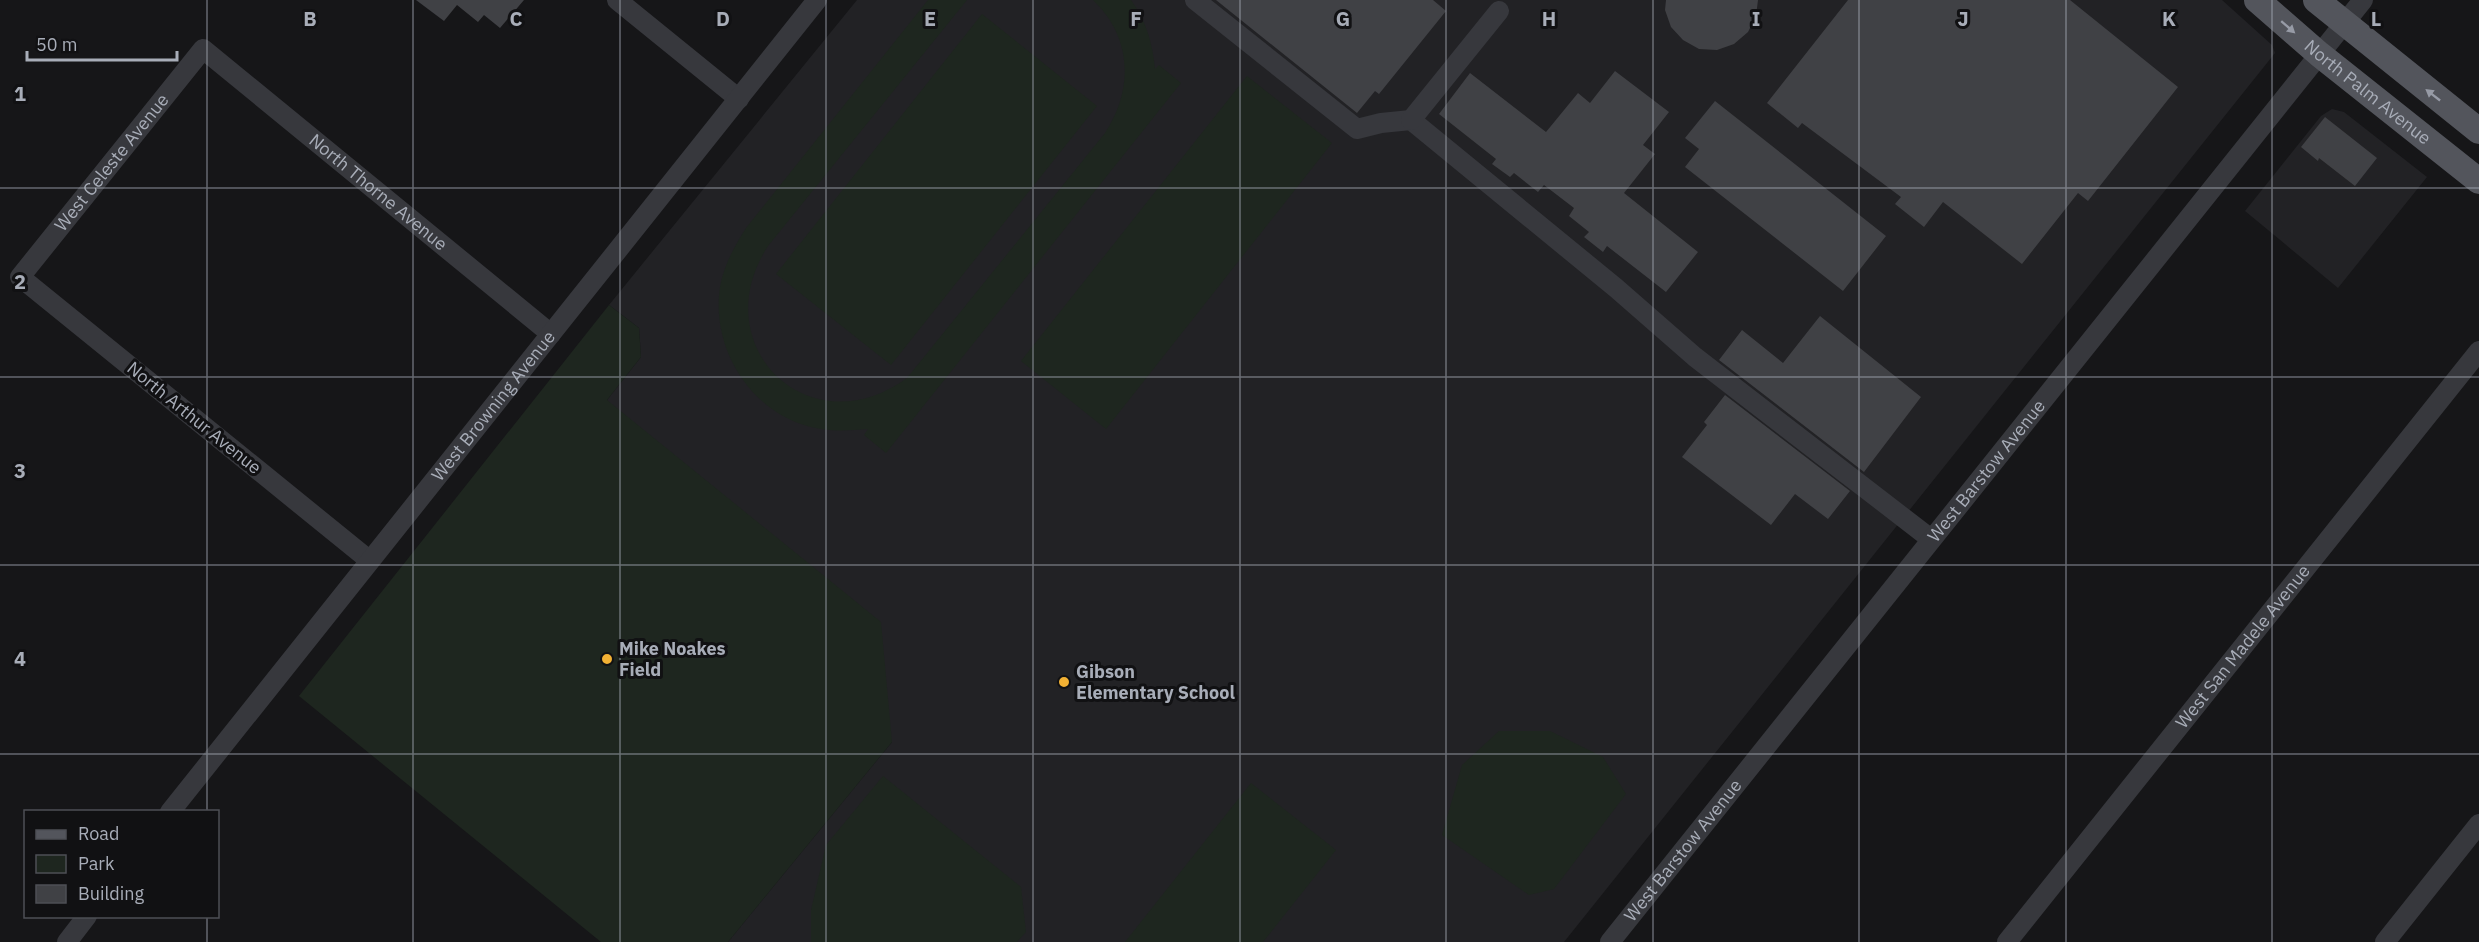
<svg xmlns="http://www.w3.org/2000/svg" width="2479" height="942" viewBox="0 0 2479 942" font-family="'IBM Plex Sans',sans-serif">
<rect width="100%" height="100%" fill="#161618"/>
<path fill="#222225" d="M857,0H2222L2272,45L2275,53L1564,942H728L892,742L607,400L641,357L639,328L609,305Z
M2332,109L2344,112L2427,177L2338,288L2245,211L2321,116Z"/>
<path fill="#1e261f" d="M928,0H967L768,246C703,346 810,449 907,378L1105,133C1134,89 1132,37 1093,0H1131C1146,20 1153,45 1155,69L1159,65L1181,83L886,453L864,435L868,429C846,431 826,432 804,425C747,407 711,345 720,287C724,265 734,247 746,228Z
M982,14L1097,106L891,365L776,274Z
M1247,76L1332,143L1106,429L1021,361Z
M609,305L639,328L641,357L607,400L881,622L892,742L728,942H601L299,696Z
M1499,731H1550L1603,757L1626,794L1554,889L1529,895L1442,835L1462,765Z
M883,776L1021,887L1026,932L1017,942H811V910L826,845Z
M1251,783L1336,850L1263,942H1125Z"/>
<path fill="#404145" d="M416,0H524L500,28L484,15L478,22L457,5L444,21Z
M1216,0H1433L1446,11L1379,94L1375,91L1357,113Z
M1666,0H1758L1756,16L1748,32L1734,44L1717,50L1699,49L1683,40L1671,27L1665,10Z
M1848,0H2070L2178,87L2088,201L2078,193L2022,264L1943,202L1924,227L1895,204L1901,197L1802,123L1798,128L1767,103Z
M1615,71L1669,112L1643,145L1655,154L1624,193L1698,252L1666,292L1607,246L1603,252L1584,237L1589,232L1569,216L1574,208L1544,185L1538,192L1514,173L1510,177L1492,164L1496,159L1439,114L1470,73L1546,132L1578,93L1590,103Z
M1715,101L1886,236L1843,291L1685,167L1699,149L1685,138Z
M2325,117L2377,158L2355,186L2319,158L2318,161L2301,147Z
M1820,316L1921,397L1864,472L1719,360L1742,330L1783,363Z
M1725,395L1850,491L1828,519L1795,494L1771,525L1682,457L1707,425L1704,422Z"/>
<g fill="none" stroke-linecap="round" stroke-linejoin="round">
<g stroke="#37383d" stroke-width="20">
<path d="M617,0L739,99"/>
<path d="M1195,0L1357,129L1381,123L1411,120L1616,288L1695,357L1931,539"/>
<path d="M1411,120L1499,11"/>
<path id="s1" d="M369,560L20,277L203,49L551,334"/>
<path id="s2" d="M170,812L817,0"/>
<path d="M67,942L87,916"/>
<path id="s3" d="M1610,942L2363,0"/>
<path id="s4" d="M2007,942L2479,351"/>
<path d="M2385,942L2479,824"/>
</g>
<g stroke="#53555c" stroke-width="26">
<path id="s5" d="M2257,0L2319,54L2479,181"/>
<path d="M2316,0L2479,131"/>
</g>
</g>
<defs><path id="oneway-solid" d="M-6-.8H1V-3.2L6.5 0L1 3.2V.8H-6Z" transform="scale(1.5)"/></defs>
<g fill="#979ba6">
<use href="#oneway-solid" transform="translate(2288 27) rotate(41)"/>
<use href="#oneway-solid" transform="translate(2433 95) rotate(-142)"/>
</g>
<path fill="none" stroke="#a8adb8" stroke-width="1.5" stroke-opacity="0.55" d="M207,0V812M413,0V942M620,0V942M826,0V942M1033,0V942M1240,0V942M1446,0V942M1653,0V942M1859,0V942M2066,0V942M2272,0V942M0,188H2479M0,377H2479M0,565H2479M0,754H2479M207,916V942"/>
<g fill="#f2b134" stroke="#111113" stroke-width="2">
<circle cx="607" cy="659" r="6"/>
<circle cx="1064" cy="682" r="6"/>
</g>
<g text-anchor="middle" stroke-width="6" stroke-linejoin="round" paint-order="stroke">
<g font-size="18" fill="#a8adb8" stroke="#111113">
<text dy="6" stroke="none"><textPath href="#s5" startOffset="144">North Palm Avenue</textPath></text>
<text dy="6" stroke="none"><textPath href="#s1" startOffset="596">West Celeste Avenue</textPath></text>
<text dy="6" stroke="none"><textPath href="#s1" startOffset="968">North Thorne Avenue</textPath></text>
<text dy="6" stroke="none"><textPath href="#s2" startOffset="519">West Browning Avenue</textPath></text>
<text transform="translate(194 418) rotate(39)" y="6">North Arthur Avenue</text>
<text dy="6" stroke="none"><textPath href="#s3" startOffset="603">West Barstow Avenue</textPath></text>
<text dy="6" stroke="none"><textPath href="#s4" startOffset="378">West San Madele Avenue</textPath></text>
<text dy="6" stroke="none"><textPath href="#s3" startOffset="117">West Barstow Avenue</textPath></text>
</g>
<g font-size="18" font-weight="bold" fill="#a8adb8" stroke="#111113" text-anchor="start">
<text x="619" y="655">Mike Noakes<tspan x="619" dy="21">Field</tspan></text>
<text x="1076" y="678">Gibson<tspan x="1076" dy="21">Elementary School</tspan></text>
</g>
</g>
<g font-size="20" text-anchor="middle" font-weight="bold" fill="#a8adb8" stroke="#111113" stroke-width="6" stroke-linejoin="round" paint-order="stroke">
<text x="310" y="26">B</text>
<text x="516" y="26">C</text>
<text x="723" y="26">D</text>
<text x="930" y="26">E</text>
<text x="1136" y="26">F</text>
<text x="1343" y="26">G</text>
<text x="1549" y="26">H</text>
<text x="1756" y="26">I</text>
<text x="1963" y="26">J</text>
<text x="2169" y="26">K</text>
<text x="2376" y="26">L</text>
<text x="20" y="101">1</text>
<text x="20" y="289">2</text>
<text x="20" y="478">3</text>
<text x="20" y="666">4</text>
</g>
<rect x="24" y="810" width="195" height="108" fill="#111113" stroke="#4d4f55" stroke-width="1.5"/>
<rect x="36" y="830" width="30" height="9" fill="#53555c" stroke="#4d4f55" stroke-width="1.5"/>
<text x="78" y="840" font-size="18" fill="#a8adb8">Road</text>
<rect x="36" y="855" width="30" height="18" fill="#1e261f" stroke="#4d4f55" stroke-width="1.5"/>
<text x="78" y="870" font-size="18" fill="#a8adb8">Park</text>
<rect x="36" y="885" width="30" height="18" fill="#404145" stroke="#4d4f55" stroke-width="1.5"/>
<text x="78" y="900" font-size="18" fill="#a8adb8">Building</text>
<path d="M27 51v9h150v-9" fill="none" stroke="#a8adb8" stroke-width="3"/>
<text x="36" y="51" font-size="18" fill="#a8adb8" stroke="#111113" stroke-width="4.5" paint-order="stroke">50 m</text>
</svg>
